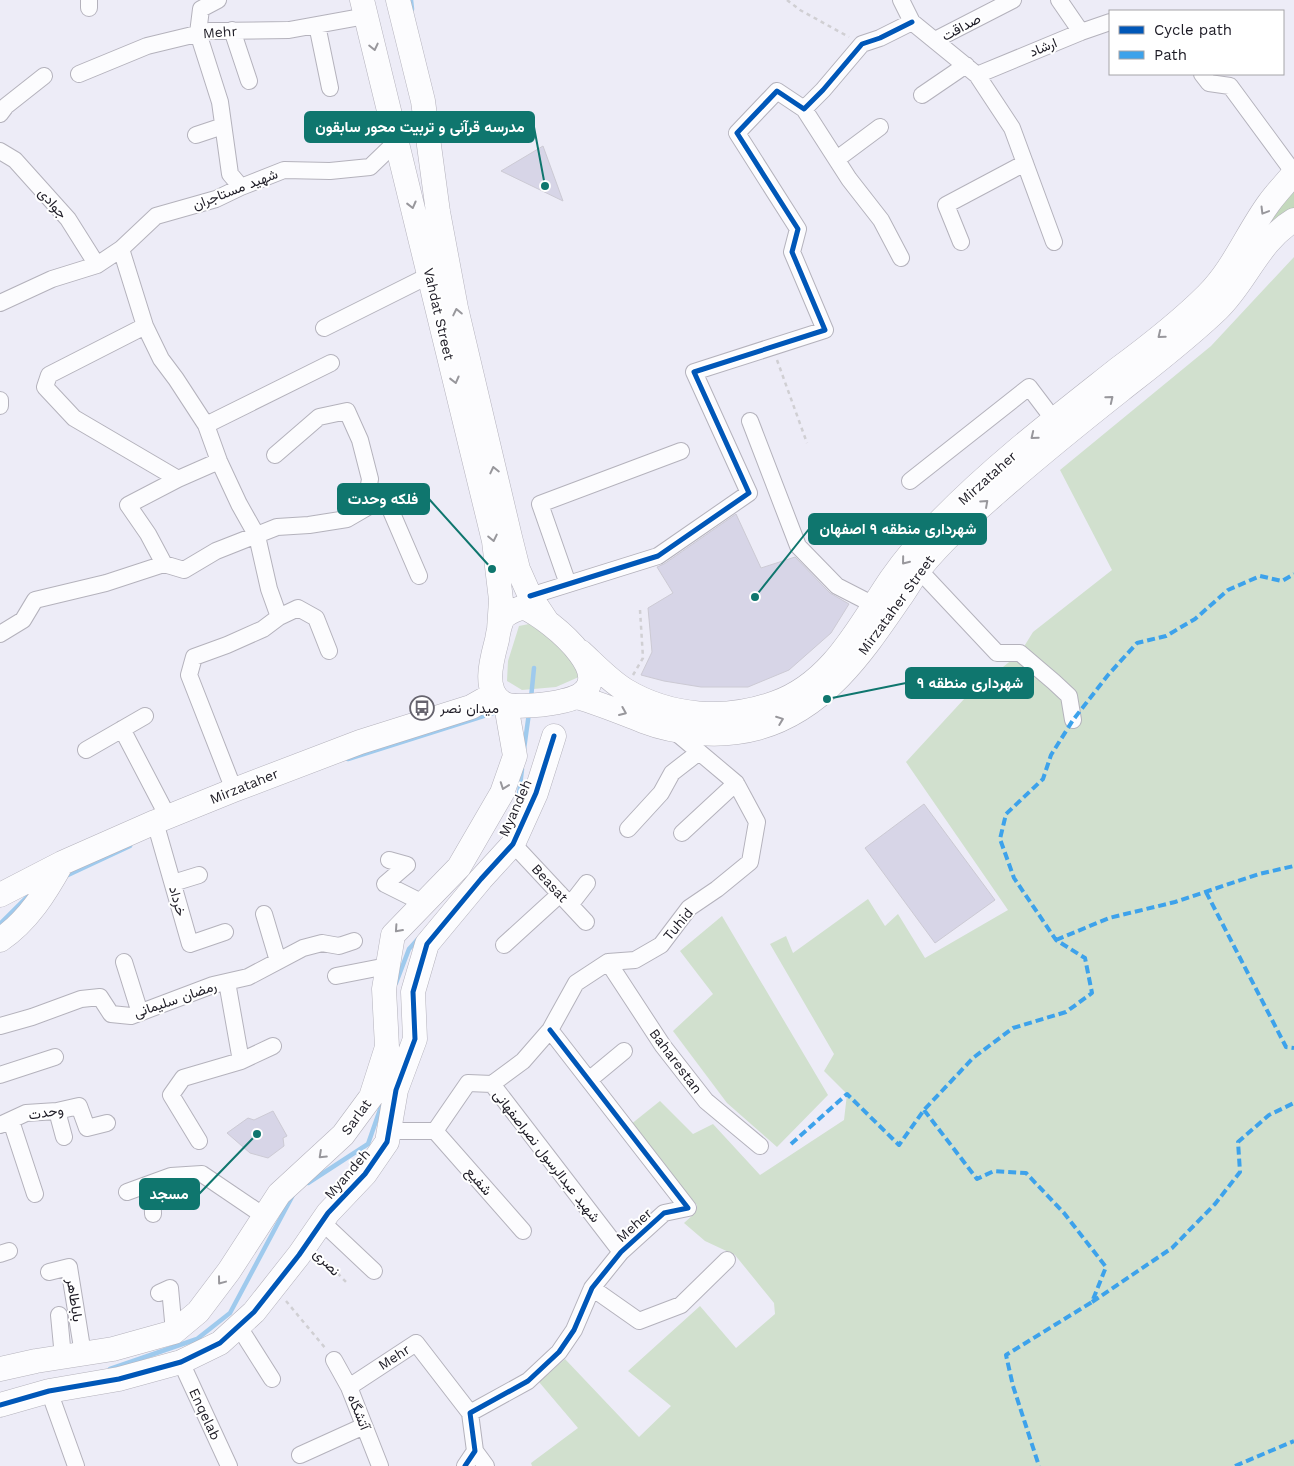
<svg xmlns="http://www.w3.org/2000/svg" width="1294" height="1466" viewBox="0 0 1294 1466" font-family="'Work Sans',Vazirmatn,sans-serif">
<rect width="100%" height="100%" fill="#edecf7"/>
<path fill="#d1e0ce" d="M1294,257V1466H532L531,1463L578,1428L539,1382L565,1359L639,1437L671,1406L628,1371L700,1306L736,1348L775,1314L774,1303L735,1255L705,1241L684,1223L695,1213L697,1205L630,1125L660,1101L693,1134L713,1124L760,1175L844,1120L847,1094L824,1071L834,1054L770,944L786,936L793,953L868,899L885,926L898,914L925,958L1008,910L906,762L965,698L1020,653L1033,632L1112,570L1060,470L1211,346Z
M529,624L547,636L571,658L581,676L556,687L522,690L507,681L508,661L519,626Z
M722,916L828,1095L777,1147L727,1103L673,1031L713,994L680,951Z"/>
<path fill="#c4d9bd" d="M1294,184V210L1251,249Z"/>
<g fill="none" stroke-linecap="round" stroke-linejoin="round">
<path stroke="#9fcaed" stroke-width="4.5" d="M411,0L412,9
M531,698L534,668
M524,749L529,713
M348,759L493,713
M517,811L522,769
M68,875L130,846
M0,924L30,894L33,892
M396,983L409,949L418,939
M308,1183L368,1144L383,1101
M110,1369L197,1339L230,1313L293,1195"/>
</g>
<path fill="#d7d5e7" stroke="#cccad4" d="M543,146L563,201L501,171Z
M736,514L761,568L795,557L830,593L849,604L831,633L789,670L748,687H701L664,681L641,675L652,652L648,608L673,593L657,567L664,564Z
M924,804L995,900L935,943L865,848Z
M273,1111L287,1136L283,1138L284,1146L268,1158L250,1153L227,1133L248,1118L254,1120Z"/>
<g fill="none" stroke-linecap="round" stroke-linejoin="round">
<g stroke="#b4b2bc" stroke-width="18">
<path id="street" d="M89,0V8
M218,0L201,9L198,33L220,102L230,174L241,187
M901,0L912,22L977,75L1012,128L1054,242
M1059,0L1081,32
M317,25L330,88
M232,30L249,81
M935,40L1013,0
M79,74L147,46L209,31L289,30L366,16
M1202,74L1209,83L1230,86L1294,173
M977,75L1081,32L1110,22
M922,95L966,65
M804,109L849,179L881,220L901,258
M0,114L6,106L44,76
M196,135L223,126
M0,151L15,160L68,219L97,265
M837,159L880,127
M961,242L946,205L1025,163
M121,249L145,326L161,359L176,379L206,425L219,461L239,504L257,536L269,589L279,617
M0,303L52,279L97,265L121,249L156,216L216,199L241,187L284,170L330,171L370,167L397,141
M145,326L49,375L45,387L74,418L178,479
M324,328L430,275
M0,400V406
M750,421L798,546L837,586L874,605
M206,425L331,363
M275,455L319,417L347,411L360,440L370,479L365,508
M219,461L178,479L128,505L148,534L164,564L184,570L216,551L277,527L309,525L347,519L385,497L419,576
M910,481L1029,387L1054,420
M919,570L997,653H1020L1054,682L1069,696L1073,720
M568,584L540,504L681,451
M530,596L658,556L749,493L694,372L825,330L792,252L798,229L737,133L777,91L804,109L823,90L862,44L880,38L912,22
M0,634L23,620L35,600L106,583L164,564
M122,729L168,817
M86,750L145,716
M234,790L189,675L194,657L227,645L263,629L279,617L298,608L316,618L329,651
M155,822L190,944L225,932
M628,829L661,793L672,773L699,752
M682,833L736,783
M513,844L586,922
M389,860L407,865L385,884L423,903
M173,883L199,875
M570,905L587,883
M264,914L278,961
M504,945L560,894
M124,962L140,1013
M608,962L663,1046L706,1101L760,1146
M336,976L387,966
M227,982L241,1061
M0,1026L32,1017L81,999L100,997L111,1014L131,1016L213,985L248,977L303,948L322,943L339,946L354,941
M0,1075L55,1057
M589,1080L624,1051
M492,1084L621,1252
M57,1111L64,1137
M11,1121L35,1194
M0,1125L26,1113L57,1111L79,1106L87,1128L107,1123
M389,1131H435L468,1083L492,1084L523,1061L550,1030L576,983L608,962L635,960L661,945L689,908L717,889L750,862L757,822L736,783L673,730
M435,1131L523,1231
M199,1141L171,1095L183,1078L241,1061L273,1046
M152,1184L153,1214
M127,1192L171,1176L202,1174L264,1216
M322,1222L374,1271
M0,1254L9,1251
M49,1272L69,1267L83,1354
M592,1288L639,1321L681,1305L727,1260
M159,1293L170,1288L174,1332
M59,1315L63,1357
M239,1327L272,1379
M334,1360L349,1387L380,1466
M181,1362L229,1466
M349,1387L416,1343L470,1413
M49,1391L76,1466
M475,1451L486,1466
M300,1455L364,1426
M465,1466L475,1451L470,1413L528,1381L559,1352L574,1330L592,1288L621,1252L664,1213L688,1208L550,1030"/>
</g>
<g stroke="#b4b2bc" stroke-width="25">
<path id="secondary" d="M362,0L494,541L501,600L499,630
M398,0L423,101L438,212L456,308L510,537L518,569L530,596L546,620
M523,607C551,619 632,686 563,701C552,704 513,709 503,703C482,691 492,659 497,640C498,633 500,624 503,618C508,612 516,610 523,607Z
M581,652C595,665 609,680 625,690C670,717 726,721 775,703C832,683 859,626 891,579C905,559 921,540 938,523C993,466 1056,418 1118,369C1149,346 1180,322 1207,295C1234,268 1247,233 1269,203C1277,192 1286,183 1294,173
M577,697C601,704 620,712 643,721C677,734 722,738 758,728C825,709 863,652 900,598C907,588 913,577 921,567C943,540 968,518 994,495C1036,458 1078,424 1121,390C1154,364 1188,338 1218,309C1246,282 1259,241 1294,220
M0,895L62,863L155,822L234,790L360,742L471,707L494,694
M0,940C28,921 46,892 62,863
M0,1369L36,1361L113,1349L174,1332L198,1312L229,1271L279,1194L343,1135L371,1097L387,1047L384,989L393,935L459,867L502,793L515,756L506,705
M0,1405L49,1391L119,1379L181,1362L220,1343L254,1312L299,1255L328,1213L365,1174L387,1142L396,1090L415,1039L413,992L427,944L481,879L513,844L536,793L554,736"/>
</g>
<path stroke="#d0cfd3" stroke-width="2.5" stroke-dasharray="4 4" stroke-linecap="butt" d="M787,0L800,10L849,37
M777,360L807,443
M633,675L643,658L640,610
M321,1256L346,1282
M286,1301L326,1349"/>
<use href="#street" stroke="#fcfcfe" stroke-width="16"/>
<use href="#secondary" stroke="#fcfcfe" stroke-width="24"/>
<path stroke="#3da2eb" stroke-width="4" stroke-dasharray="8 4" stroke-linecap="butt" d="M1206,892L1286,1047L1294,1048
M1056,940L1109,918L1175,902L1259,874L1294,866
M924,1110L977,1179L994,1171L1026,1173L1064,1213L1106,1267L1092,1302L1006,1355L1013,1386L1039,1466
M791,1144L847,1094L899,1145L924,1110L973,1058L1013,1028L1066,1012L1092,993L1085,958L1056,940L1014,878L1000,839L1006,814L1043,779L1051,755L1073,720L1108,675L1137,643L1166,636L1195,619L1228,590L1260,576L1282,581L1294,574
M1092,1302L1172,1248L1215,1204L1240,1172L1238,1142L1269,1115L1294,1103
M1235,1466L1294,1441"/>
<g stroke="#fff" stroke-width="8">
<path id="cycleway" d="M530,596L658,556L749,493L694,372L825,330L792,252L798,229L737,133L777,91L804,109L823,90L862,44L880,38L912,22
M0,1405L49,1391L119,1379L181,1362L220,1343L254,1312L299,1255L328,1213L365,1174L387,1142L396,1090L415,1039L413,992L427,944L481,879L513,844L536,793L554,736
M465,1466L475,1451L470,1413L528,1381L559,1352L574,1330L592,1288L621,1252L664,1213L688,1208L550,1030"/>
</g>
<use href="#cycleway" stroke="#0057b8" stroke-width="5"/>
</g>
<defs><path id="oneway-chevron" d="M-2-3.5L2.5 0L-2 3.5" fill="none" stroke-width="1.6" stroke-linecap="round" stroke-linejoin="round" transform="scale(1.25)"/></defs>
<g stroke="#98979c">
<use href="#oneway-chevron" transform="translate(374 47) rotate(77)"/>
<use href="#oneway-chevron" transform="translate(412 205) rotate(76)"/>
<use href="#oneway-chevron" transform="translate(1264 211) rotate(121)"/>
<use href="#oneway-chevron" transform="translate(457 312) rotate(-102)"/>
<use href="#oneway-chevron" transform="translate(1161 335) rotate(141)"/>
<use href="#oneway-chevron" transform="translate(455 380) rotate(76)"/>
<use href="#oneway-chevron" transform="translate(1110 399) rotate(-39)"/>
<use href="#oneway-chevron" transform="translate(1034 436) rotate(141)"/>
<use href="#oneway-chevron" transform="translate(494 470) rotate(-103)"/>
<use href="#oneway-chevron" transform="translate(985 503) rotate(-42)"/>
<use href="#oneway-chevron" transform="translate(493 538) rotate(78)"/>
<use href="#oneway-chevron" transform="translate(905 561) rotate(129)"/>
<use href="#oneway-chevron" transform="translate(623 712) rotate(23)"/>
<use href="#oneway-chevron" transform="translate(780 720) rotate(-21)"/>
<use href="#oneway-chevron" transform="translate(504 786) rotate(110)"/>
<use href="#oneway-chevron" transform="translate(398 929) rotate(132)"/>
<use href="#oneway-chevron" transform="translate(322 1155) rotate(137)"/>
<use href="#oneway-chevron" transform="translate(221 1281) rotate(127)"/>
</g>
<defs>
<g id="bus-ring" transform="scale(1.25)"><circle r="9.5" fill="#fff" stroke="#66646e" stroke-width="1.5"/><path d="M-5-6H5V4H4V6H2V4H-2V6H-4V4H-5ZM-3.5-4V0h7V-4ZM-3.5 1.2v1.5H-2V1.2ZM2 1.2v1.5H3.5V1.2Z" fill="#66646e"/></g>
</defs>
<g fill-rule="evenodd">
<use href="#bus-ring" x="422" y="708"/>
</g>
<g text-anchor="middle" stroke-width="4" stroke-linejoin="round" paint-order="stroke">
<g font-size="14" fill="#1d1b25" stroke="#fff">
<text transform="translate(961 27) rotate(-28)" y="5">صداقت</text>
<text transform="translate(220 32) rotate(-4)" y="5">Mehr</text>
<text transform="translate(1043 47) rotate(-22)" y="5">ارشاد</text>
<text transform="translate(235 189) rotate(-21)" y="5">شهید مستاجران</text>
<text transform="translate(53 203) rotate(49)" y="5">جوادی</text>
<text transform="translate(439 314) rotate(77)" y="5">Vahdat Street</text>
<text transform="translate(987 478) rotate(-42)" y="5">Mirzataher</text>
<text transform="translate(896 605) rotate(-54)" y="5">Mirzataher Street</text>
<text transform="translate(244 786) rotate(-22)" y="5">Mirzataher</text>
<text transform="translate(515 808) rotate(-66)" y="5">Myandeh</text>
<text transform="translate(550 883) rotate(47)" y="5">Beasat</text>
<text transform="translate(178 901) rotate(74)" y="5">خرداد</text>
<text transform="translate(678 924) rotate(-50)" y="5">Tuhid</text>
<text transform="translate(175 999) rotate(-19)" y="5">رمضان سلیمانی</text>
<text transform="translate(676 1061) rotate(53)" y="5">Baharestan</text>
<text transform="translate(46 1112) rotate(-9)" y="5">وحدت</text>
<text transform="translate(356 1117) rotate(-54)" y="5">Sarlat</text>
<text transform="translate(547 1156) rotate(52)" y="5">شهید عبدالرسول نصراصفهانی</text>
<text transform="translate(347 1174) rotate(-49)" y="5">Myandeh</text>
<text transform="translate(479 1181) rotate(49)" y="5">شفیع</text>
<text transform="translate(634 1225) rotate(-42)" y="5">Meher</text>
<text transform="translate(327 1262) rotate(46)" y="5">نصری</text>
<text transform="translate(75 1300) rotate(81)" y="5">باباطاهر</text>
<text transform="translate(394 1357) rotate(-33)" y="5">Mehr</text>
<text transform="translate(359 1412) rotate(68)" y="5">آتشگاه</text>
<text transform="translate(205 1414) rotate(65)" y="5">Enqelab</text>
</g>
<g font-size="14" fill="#1d1b25" stroke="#fff" text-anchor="start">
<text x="440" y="713">میدان نصر</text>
</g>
</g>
<path fill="none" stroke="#0f766e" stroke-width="2" d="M545 186L534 127M492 569L429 499M755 597L809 529M827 699L906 683M257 1134L199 1194"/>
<g fill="#0f766e" stroke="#fff" stroke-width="2">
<circle cx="545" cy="186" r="5"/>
<circle cx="492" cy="569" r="5"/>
<circle cx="755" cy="597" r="5"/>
<circle cx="827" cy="699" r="5"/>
<circle cx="257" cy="1134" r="5"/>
</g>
<g fill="#0f766e" stroke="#0f766e" stroke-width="2">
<rect x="305" y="112" width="229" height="30" rx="5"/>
<rect x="338" y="484" width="91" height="30" rx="5"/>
<rect x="809" y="514" width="177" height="30" rx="5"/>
<rect x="906" y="668" width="127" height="30" rx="5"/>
<rect x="140" y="1179" width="59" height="30" rx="5"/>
</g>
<g font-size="15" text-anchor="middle" font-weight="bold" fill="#fff">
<text x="420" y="132">مدرسه قرآنی و تربیت محور سابقون</text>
<text x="383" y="504">فلکه وحدت</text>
<text x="898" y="534">شهرداری منطقه ۹ اصفهان</text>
<text x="970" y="688">شهرداری منطقه ۹</text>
<text x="169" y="1199">مسجد</text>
</g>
<rect x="1109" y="10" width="175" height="65" fill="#ffffff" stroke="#a5a4a8"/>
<rect x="1119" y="26" width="25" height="8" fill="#0057b8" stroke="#a5a4a8"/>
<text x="1154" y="35" font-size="15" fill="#1d1b25">Cycle path</text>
<rect x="1119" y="51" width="25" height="8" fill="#3da2eb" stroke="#a5a4a8"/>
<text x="1154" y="60" font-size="15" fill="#1d1b25">Path</text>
</svg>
